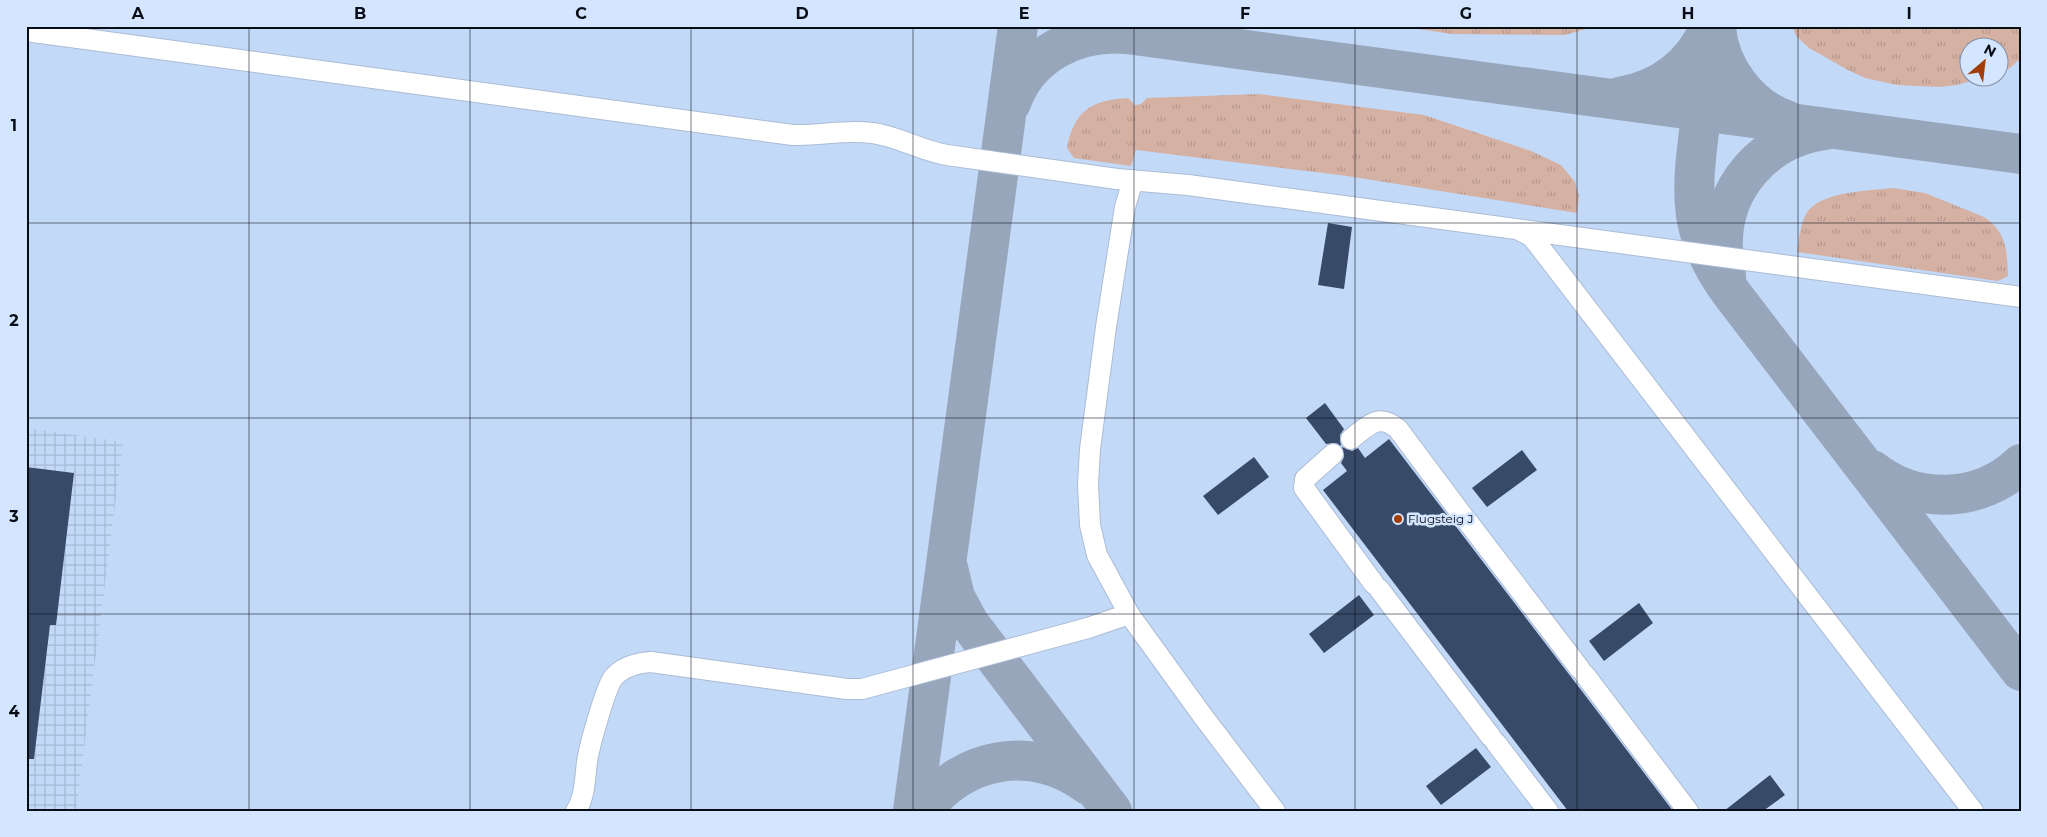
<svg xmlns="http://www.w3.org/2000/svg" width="2047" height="837" viewBox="0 0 2047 837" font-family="Montserrat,sans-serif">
<defs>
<pattern id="industrial-grid" width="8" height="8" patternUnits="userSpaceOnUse" patternTransform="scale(1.25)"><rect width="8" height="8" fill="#c3d9f8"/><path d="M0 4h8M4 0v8" fill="none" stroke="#a6b9d4"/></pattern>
<pattern id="grass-tufts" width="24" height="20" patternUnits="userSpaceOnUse" patternTransform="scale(1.25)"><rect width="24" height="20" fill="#d5b1a3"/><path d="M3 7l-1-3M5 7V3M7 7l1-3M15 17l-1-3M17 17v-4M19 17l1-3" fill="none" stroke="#b5978c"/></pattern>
</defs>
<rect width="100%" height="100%" fill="#d3e5ff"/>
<path fill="#c3d9f8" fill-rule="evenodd" d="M26,26H2021V811H26ZM1970,48H2000V78H1970Z"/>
<path fill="url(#industrial-grid)" d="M26,428L123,442L76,811H26Z"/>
<path fill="url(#grass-tufts)" d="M1398,26H1597L1565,35L1452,34Z
M1792,26H2021V58L2010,68L2000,72V48H1970V78H1982L1957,85L1939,87L1897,85L1865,78L1848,70L1809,48L1796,36Z
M1259,94L1424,115L1531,151L1561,165L1575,182L1579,196L1577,213L1347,176L1136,150L1131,166L1074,158L1067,148C1074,111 1091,100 1128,98L1135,105L1141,104L1147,98Z
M1893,188L1925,193L1984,217C2007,232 2007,251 2008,276L1998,281L1797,252C1799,240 1800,225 1806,214C1819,191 1869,191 1893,188Z"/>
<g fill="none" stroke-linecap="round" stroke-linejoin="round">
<path stroke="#98a6bc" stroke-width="40" d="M1099,26L1127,34L2021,154
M1713,26C1709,59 1704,92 1700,124C1691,195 1687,234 1732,294L2021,671
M1716,28C1719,67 1748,107 1786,120
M1619,97C1661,91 1694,65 1710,26
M1011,103C1028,54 1077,30 1127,34
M1726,276C1724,267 1724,258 1723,249C1720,188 1765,138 1825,130
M1872,470C1916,505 1980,503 2021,464
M948,568L955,597L969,623L1112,811
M913,811L1018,26
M923,811C961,756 1035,744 1088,785"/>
</g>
<path fill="#374b68" d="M1328,223L1352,227L1344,289L1318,285Z
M1325,403L1344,429L1340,435L1341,446L1336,443L1326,444L1306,418Z
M1389,439L1591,703L1673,811H1568L1323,490L1347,471L1341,463L1344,457L1342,447L1352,451L1358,448L1365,458Z
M1522,450L1537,470L1487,507L1472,488Z
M1254,457L1269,477L1218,515L1203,496Z
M26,467L74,473L56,625H50L34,759H26Z
M1359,595L1374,615L1324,653L1309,634Z
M1639,603L1653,623L1604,661L1589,641Z
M1476,748L1491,767L1441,805L1426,786Z
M1770,775L1785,795L1763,811H1724Z"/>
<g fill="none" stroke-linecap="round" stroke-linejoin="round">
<g stroke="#abbcd5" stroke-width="22">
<path id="minor" d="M26,31L793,135C820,136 846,129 872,133C898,136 921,151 947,155L1117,179L1188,185L2021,297
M1133,180L1125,207L1106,327L1090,449L1088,484L1090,525L1097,555L1129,614L1202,715L1275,811
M1517,229L1531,236L1536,242L1973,811
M1351,439C1368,426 1378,412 1398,429L1463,516
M1333,454L1305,479L1304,488L1374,584
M1468,522L1580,669
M1379,589L1491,737
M1585,675L1688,811
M1496,743L1548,811
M576,811C585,797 585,778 587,762C589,747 605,690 613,678C623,666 637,663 651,662L847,689H862L1088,628L1129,614"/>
</g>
<use href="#minor" stroke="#fff" stroke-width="20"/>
</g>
<path fill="none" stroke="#080d16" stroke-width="1" stroke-opacity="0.55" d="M249,26V811M470,26V811M691,26V811M913,26V811M1134,26V811M1355,26V811M1577,26V811M1798,26V811M26,223H2021M26,418H2021M26,614H2021"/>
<circle fill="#a13d07" stroke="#d3e5ff" stroke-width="2" cx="1398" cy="519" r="5"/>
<g text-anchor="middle" stroke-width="5" stroke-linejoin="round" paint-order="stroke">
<g font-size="12" fill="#080d16" stroke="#d3e5ff" text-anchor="start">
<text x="1408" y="523">Flugsteig J</text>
</g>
</g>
<rect width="2047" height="837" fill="none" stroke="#d3e5ff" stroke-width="55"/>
<g transform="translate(1984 62) rotate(28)"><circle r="24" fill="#d3e5ff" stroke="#828fa2"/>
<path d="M0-4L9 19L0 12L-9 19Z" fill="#a13d07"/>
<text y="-8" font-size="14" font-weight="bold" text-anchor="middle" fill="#080d16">N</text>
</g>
<rect x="28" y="28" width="1992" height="782" fill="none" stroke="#080d16" stroke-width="2"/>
<g font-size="16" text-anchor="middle" font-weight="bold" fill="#080d16">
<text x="138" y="19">A</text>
<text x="360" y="19">B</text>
<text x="581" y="19">C</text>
<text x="802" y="19">D</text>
<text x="1024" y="19">E</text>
<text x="1245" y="19">F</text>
<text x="1466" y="19">G</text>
<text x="1688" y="19">H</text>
<text x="1909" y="19">I</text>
<text x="14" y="131">1</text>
<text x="14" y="326">2</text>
<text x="14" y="522">3</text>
<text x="14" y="717">4</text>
</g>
</svg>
